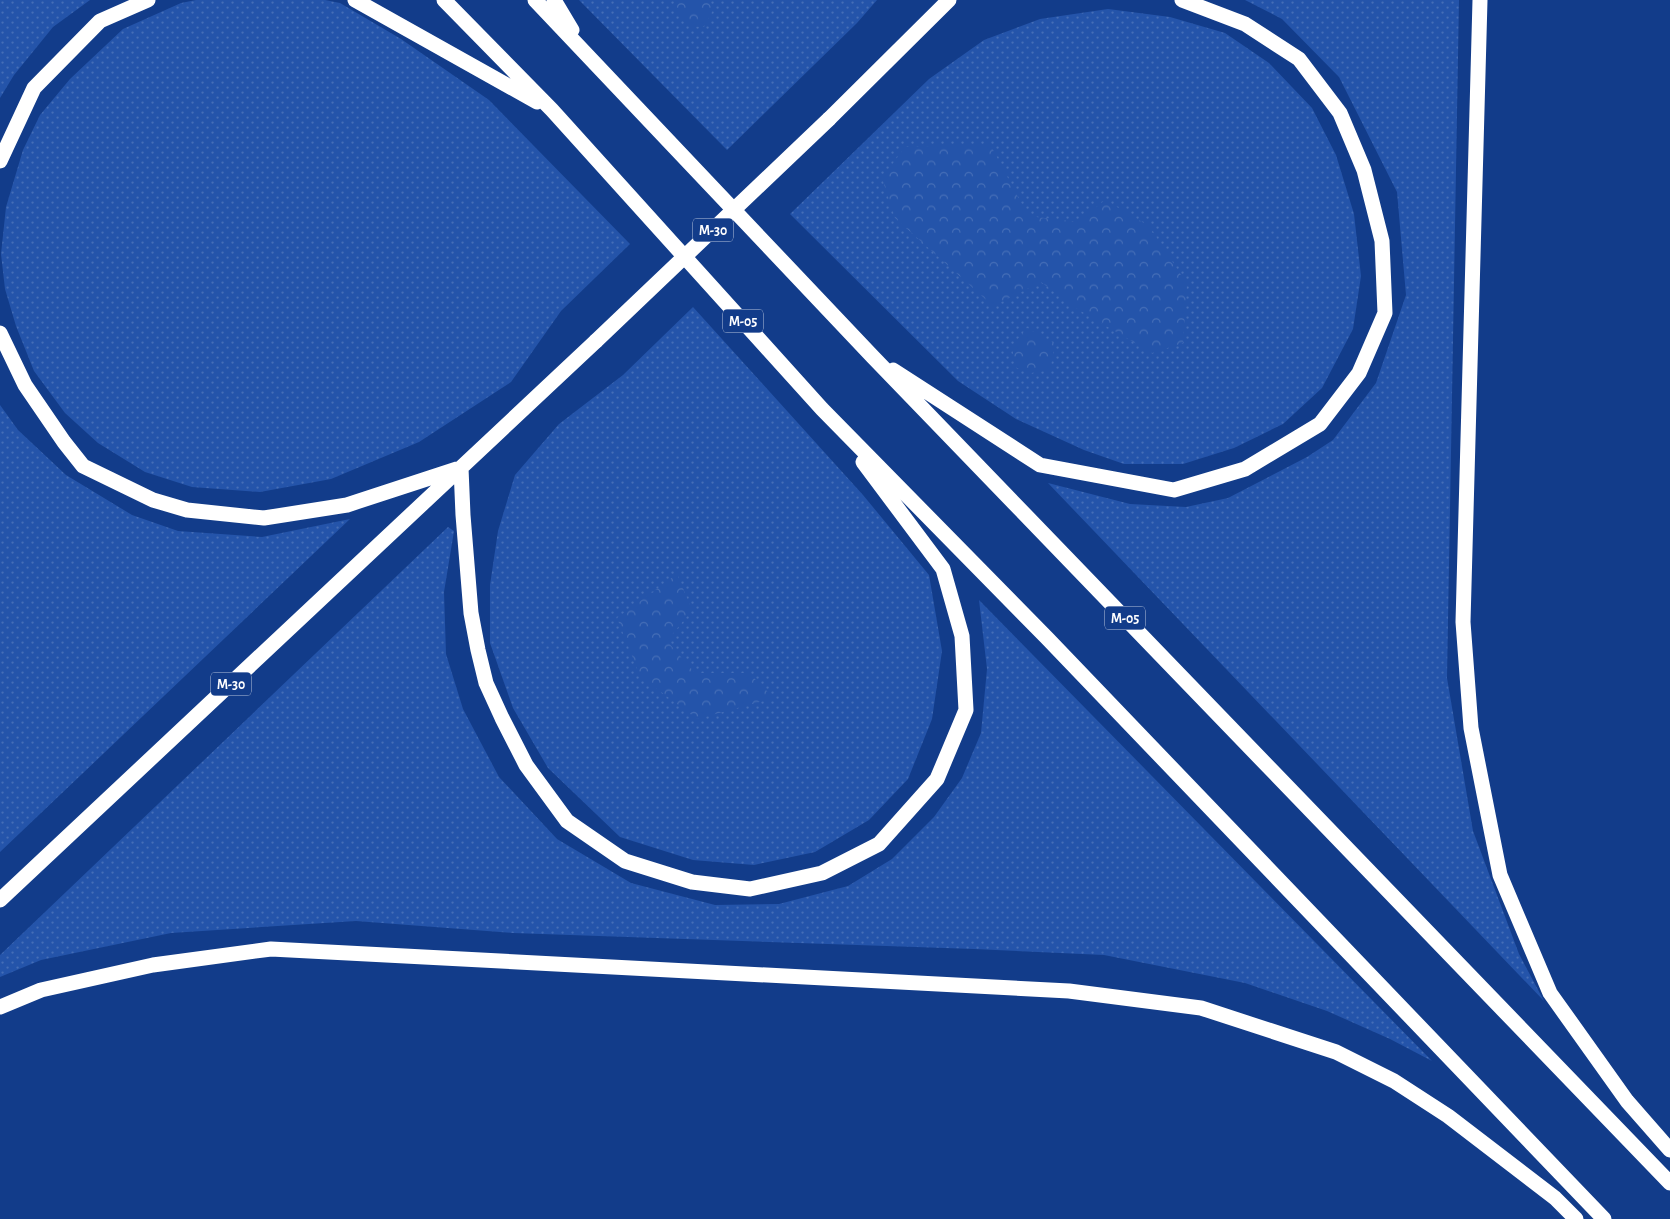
<svg xmlns="http://www.w3.org/2000/svg" width="1670" height="1219" viewBox="0 0 1670 1219" font-family="'Alegreya Sans',sans-serif">
<defs>
<pattern id="grass-dots" width="8" height="8" patternUnits="userSpaceOnUse" patternTransform="scale(1.25)"><rect width="8" height="8" fill="#2454aa"/><path d="M2 2h.1M6 6h.1" fill="none" stroke="#456eb7" stroke-width="1.8" stroke-linecap="round"/></pattern>
<pattern id="forest-crowns" width="20" height="18" patternUnits="userSpaceOnUse" patternTransform="scale(1.25)"><rect width="20" height="18" fill="#2454aa"/><path d="M2 6a3 3 0 1 1 6 0M12 15a3 3 0 1 1 6 0" fill="none" stroke="#456eb7"/></pattern>
</defs>
<rect width="100%" height="100%" fill="#123c8a"/>
<path fill="url(#grass-dots)" d="M0,0H90L53,27L14,75L0,98Z
M196,0H325L340,3L401,39L489,100L630,244L561,311L511,382L419,442L331,479L260,492L192,487L145,472L98,443L65,413L34,371L16,326L5,289L1,254L6,207L23,150L40,115L70,79L123,29L181,3Z
M579,0H877L857,23L727,150Z
M1245,0H1459L1447,678L1473,831L1519,954L1544,1001L1048,483L1130,504L1186,507L1228,498L1307,457L1333,440L1376,383L1406,295L1397,192L1339,77L1282,19Z
M1108,9L1170,17L1225,33L1269,63L1312,108L1336,155L1354,214L1361,276L1353,329L1322,388L1283,424L1234,448L1183,464H1124L1084,450L1016,419L958,381L790,214L929,79L984,40L1040,19Z
M693,307L863,495L929,575L942,651L932,719L908,779L869,820L815,852L754,865L693,860L620,837L548,768L513,708L490,643V585L498,531L515,475L559,424L623,375Z
M0,405L18,430L66,475L132,515L178,531L262,537L350,519L0,852Z
M448,527L454,531L444,592L446,654L463,709L499,777L557,839L631,883L715,905L779,904L848,886L892,859L934,817L962,778L981,733L987,669L979,600L1432,1061L1390,1039L1327,1011L1245,983L1104,955L974,949L513,933L356,921L171,933L41,960L0,977V955Z"/>
<path fill="url(#forest-crowns)" d="M676,0H708L714,8L704,27L688,26L673,10Z
M990,144L1028,216L1078,222L1105,200L1149,226L1187,284L1183,343L1152,353L1074,307L1041,282L993,306L895,218L882,178L905,147Z
M1027,328L1055,344L1050,370L1031,373L1015,367L1012,346Z
M677,574L692,610L667,641L695,673H749L774,698L697,719L640,676L617,618Z"/>
<g fill="none" stroke-linecap="round" stroke-linejoin="round">
<path stroke="#fff" stroke-width="15" d="M355,0L537,102
M444,0L552,110L822,409L1047,638L1604,1219
M535,0L872,356L1670,1183
M554,0L572,30
M1480,0L1463,622L1471,728L1500,875L1550,993L1627,1101L1670,1150
M829,119L949,0
M0,161L34,88L100,21L148,0
M0,333L25,385L64,442L83,466L153,500L187,510L264,518L347,505L457,469
M893,370L1040,465L1174,490L1245,469L1320,424L1359,373L1385,313L1382,241L1364,170L1340,113L1299,59L1245,24L1182,0
M461,468L463,515L471,613L478,650L486,683L502,718L526,765L567,821L625,861L692,882L750,889L822,873L879,844L937,779L966,710L962,636L943,569L863,462
M0,900L596,341
M0,1007L41,990L153,965L271,949L1069,991L1201,1008L1336,1052L1394,1081L1448,1116L1555,1198L1576,1219"/>
<path stroke="#fff" stroke-width="15" d="M596,341L829,119"/>
</g>
<g text-anchor="middle" stroke-width="4" stroke-linejoin="round" paint-order="stroke">
<g fill="#123c8a" stroke="#b8c4dc" stroke-width="1">
<rect x="693" y="218.5" width="40" height="23" rx="4"/>
<rect x="723" y="309.5" width="40" height="23" rx="4"/>
<rect x="1105" y="606.5" width="40" height="23" rx="4"/>
<rect x="211" y="672.5" width="40" height="23" rx="4"/>
</g>
<g font-size="14" font-weight="bold" fill="#fff">
<text x="713" y="235">М-30</text>
<text x="743" y="326">М-05</text>
<text x="1125" y="623">М-05</text>
<text x="231" y="689">М-30</text>
</g>
</g>
</svg>
